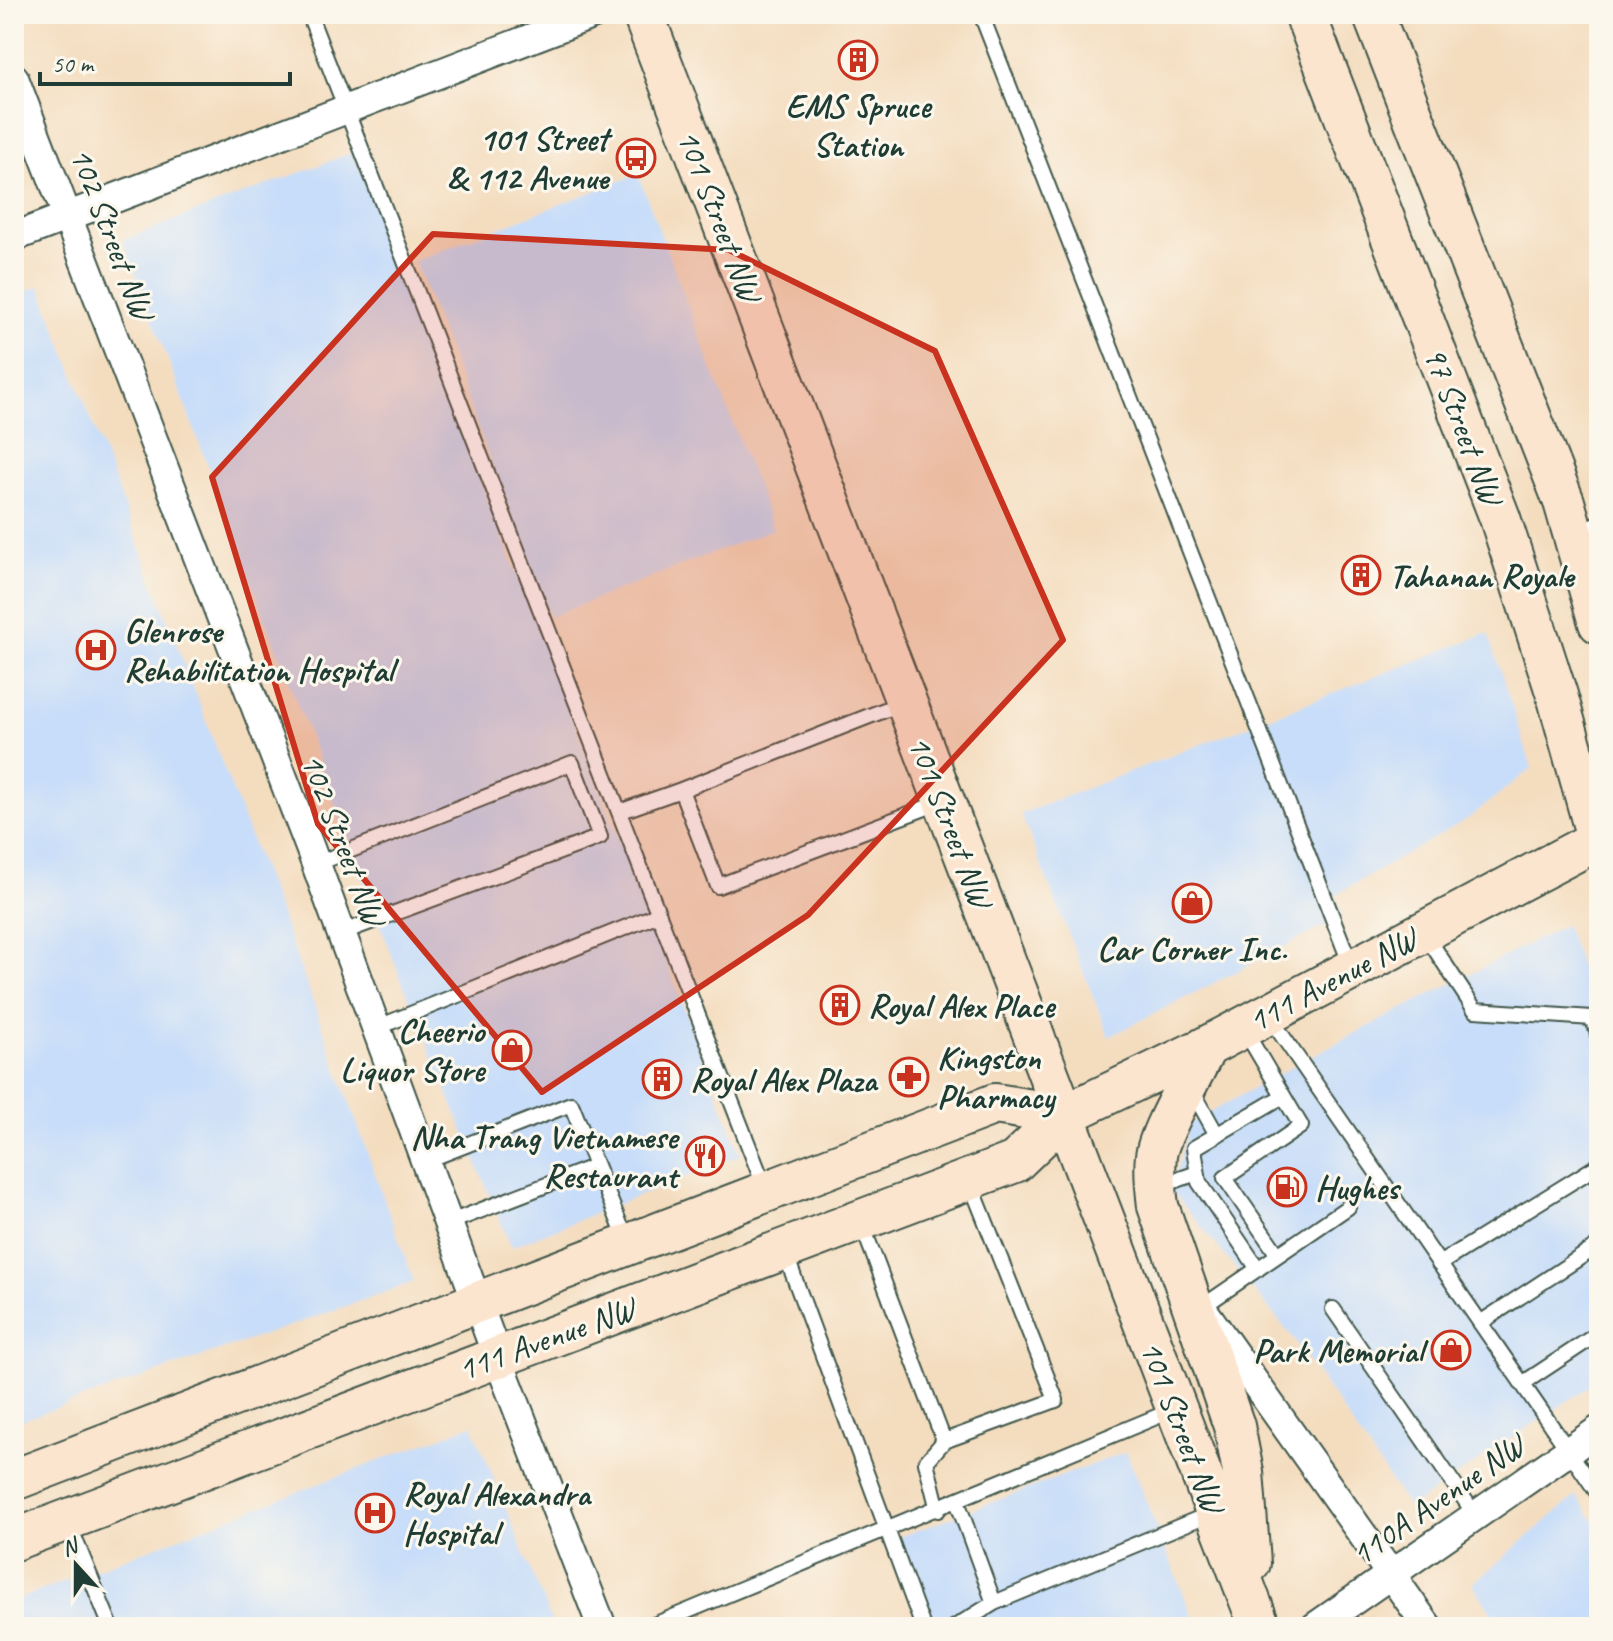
<svg xmlns="http://www.w3.org/2000/svg" width="1613" height="1641" viewBox="0 0 1613 1641" font-family="Caveat,sans-serif">
<rect width="100%" height="100%" fill="#fbf7ec"/>
<filter id="ink" filterUnits="userSpaceOnUse"><feTurbulence type="fractalNoise" baseFrequency=".0125" numOctaves="2"/><feDisplacementMap in="SourceGraphic" scale="16" xChannelSelector="R" yChannelSelector="G"/><feConvolveMatrix kernelMatrix="1 2 1 2 8 2 1 2 1" color-interpolation-filters="sRGB"/></filter>
<filter id="wash" filterUnits="userSpaceOnUse"><feTurbulence type="fractalNoise" baseFrequency=".006" numOctaves="4" result="noise"/><feDisplacementMap in="SourceGraphic" scale="32" xChannelSelector="R" yChannelSelector="G"/><feGaussianBlur stdDeviation="1.8" result="paint"/><feColorMatrix in="noise" values="0 0 0 0 0 0 0 0 0 0 0 0 0 0 0 0 0 1.4 0 .05"/><feComposite in="paint" operator="in"/></filter>
<g filter="url(#wash)">
<rect width="100%" height="100%" fill="#f4ddbf"/>
<path fill="#c7ddf9" d="M354,152L741,1155L511,1247L398,972L123,240Z
M638,174L773,529L550,617L414,261Z
M40,286L314,1004L414,1282L14,1423V296Z
M1488,633L1532,768L1469,818L1334,896L1342,917L1109,1037L1021,814Z
M1565,925L1599,1018V1380L1409,1508L1293,1338L1171,1190L1190,1124L1304,1060Z
M472,1425L554,1627H14V1601Z
M1126,1452L1197,1627H922L886,1542Z
M1576,1496L1599,1527V1627H1502L1472,1584Z"/>
</g>
<g filter="url(#ink)">
<g fill="none" stroke-linecap="round" stroke-linejoin="round">
<g stroke="#3f5549" stroke-width="18">
<path id="lane" d="M309,14L765,1188
M981,14L1352,968
M1578,534L1599,522
M905,702L681,790L718,886L941,802
M619,812L681,790
M316,864L572,763L600,837L341,933
M1425,934L1475,1010L1592,1018L1599,1036
M1270,1018L1599,1495
M376,1028L659,914
M1245,1031L1301,1126L1225,1178L1278,1255
M1192,1090L1217,1135
M425,1161L571,1104L628,1244
M1160,1186L1197,1173
M861,1222L944,1441L1056,1400L970,1182
M448,1223L596,1166
M784,1250L923,1627
M1439,1264L1599,1165
M1258,1269L1199,1182L1194,1148L1283,1096
M1202,1307L1348,1207
M1333,1309L1476,1516
M1480,1323L1599,1245
M1522,1384L1599,1333
M957,1501L994,1603L1212,1513
M938,1510L926,1462L944,1441
M67,1520L111,1627
M649,1627L1173,1410
M955,1627L994,1603"/>
</g>
<g stroke="#3f5549" stroke-width="32">
<path id="street" d="M14,78L310,848L497,1356L602,1627
M14,237L594,14
M1204,1311L1428,1627
M1315,1627L1599,1430"/>
</g>
<g stroke="#3f5549" stroke-width="44">
<path id="secondary" d="M643,14L1260,1627
M1305,14L1500,518L1557,695L1599,845
M1373,14L1564,502L1599,623
M1206,1047C1194,1074 1159,1131 1156,1156C1154,1172 1156,1190 1158,1206L1234,1426L1243,1472L1250,1563
M14,1480L995,1104L1064,1115
M14,1540L1015,1162L1064,1115L1206,1047L1599,839"/>
</g>
<use href="#lane" stroke="#fff" stroke-width="14"/>
<use href="#street" stroke="#fff" stroke-width="28"/>
<use href="#secondary" stroke="#fce5cf" stroke-width="40"/>
</g>
</g>
<path fill="#c8321e" fill-opacity="0.2" stroke="#c8321e" stroke-width="6" stroke-linejoin="round" d="M433,234L729,250L935,351L1063,640L808,915L542,1092L318,824L212,477Z"/>
<defs>
<g id="building-ring" transform="scale(2)"><circle r="9.5" fill="#fbf7ec" stroke="#c8321e" stroke-width="1.5"/><path d="M-4-6H4V6H1V3H-1V6H-4ZM-2.5-4.3h1.7v1.8h-1.7ZM.8-4.3h1.7v1.8H.8ZM-2.5-1h1.7V.8h-1.7ZM.8-1h1.7V.8H.8Z" fill="#c8321e"/></g>
<g id="bus-ring" transform="scale(2)"><circle r="9.5" fill="#fbf7ec" stroke="#c8321e" stroke-width="1.5"/><path d="M-5-6H5V4H4V6H2V4H-2V6H-4V4H-5ZM-3.5-4V0h7V-4ZM-3.5 1.2v1.5H-2V1.2ZM2 1.2v1.5H3.5V1.2Z" fill="#c8321e"/></g>
<g id="hospital-ring" transform="scale(2)"><circle r="9.5" fill="#fbf7ec" stroke="#c8321e" stroke-width="1.5"/><path d="M-5-5h3v3.5h4V-5h3V5h-3V1.5h-4V5h-3Z" fill="#c8321e"/></g>
<g id="shop-ring" transform="scale(2)"><circle r="9.5" fill="#fbf7ec" stroke="#c8321e" stroke-width="1.5"/><path d="M-5-2.5h2.3a2.7 3.5 0 0 1 5.4 0H5L5.5 6h-11ZM-1.5-2.5h3a1.5 2.3 0 0 0-3 0Z" fill="#c8321e"/></g>
<g id="pharmacy-ring" transform="scale(2)"><circle r="9.5" fill="#fbf7ec" stroke="#c8321e" stroke-width="1.5"/><path d="M-2-6h4v4h4v4h-4v4h-4v-4h-4v-4h4Z" fill="#c8321e"/></g>
<g id="restaurant-ring" transform="scale(2)"><circle r="9.5" fill="#fbf7ec" stroke="#c8321e" stroke-width="1.5"/><path d="M-5-6h1v4h1v-4h1v4h1v-4h1v5L-1.5 .5V6h-2V.5L-5-1ZM5-6V6H3V1.5H1.5Q1.5-4 5-6Z" fill="#c8321e"/></g>
<g id="fuel-ring" transform="scale(2)"><circle r="9.5" fill="#fbf7ec" stroke="#c8321e" stroke-width="1.5"/><path d="M-5.5-6h7V0h2V4h1.3V-2.5L3-4.5l.8-.8L6-3V5H2.5V1h-1V6h-7ZM-4.2-4.7v3.2H.2V-4.7Z" fill="#c8321e"/></g>
</defs>
<g fill-rule="evenodd">
<use href="#building-ring" x="858" y="60"/>
<use href="#bus-ring" x="636" y="158"/>
<use href="#building-ring" x="1361" y="575"/>
<use href="#hospital-ring" x="96" y="650"/>
<use href="#shop-ring" x="1192" y="903"/>
<use href="#building-ring" x="840" y="1005"/>
<use href="#shop-ring" x="512" y="1050"/>
<use href="#pharmacy-ring" x="909" y="1077"/>
<use href="#building-ring" x="662" y="1079"/>
<use href="#restaurant-ring" x="705" y="1156"/>
<use href="#fuel-ring" x="1287" y="1187"/>
<use href="#shop-ring" x="1451" y="1350"/>
<use href="#hospital-ring" x="375" y="1513"/>
</g>
<g text-anchor="middle" stroke-width="6" stroke-linejoin="round" paint-order="stroke">
<g font-size="34" font-weight="bold" fill="#1f3d34" stroke="#fbf7ec" text-anchor="start">
<text x="858" y="117" text-anchor="middle">EMS Spruce<tspan x="858" dy="39">Station</tspan></text>
<text x="608" y="150" text-anchor="end">101 Street<tspan x="608" dy="39">&amp; 112 Avenue</tspan></text>
<text x="1389" y="587">Tahanan Royale</text>
<text x="124" y="642">Glenrose<tspan x="124" dy="39">Rehabilitation Hospital</tspan></text>
<text x="1192" y="960" text-anchor="middle">Car Corner Inc.</text>
<text x="868" y="1017">Royal Alex Place</text>
<text x="484" y="1042" text-anchor="end">Cheerio<tspan x="484" dy="39">Liquor Store</tspan></text>
<text x="937" y="1069">Kingston<tspan x="937" dy="39">Pharmacy</tspan></text>
<text x="690" y="1091">Royal Alex Plaza</text>
<text x="677" y="1148" text-anchor="end">Nha Trang Vietnamese<tspan x="677" dy="39">Restaurant</tspan></text>
<text x="1315" y="1199">Hughes</text>
<text x="1423" y="1362" text-anchor="end">Park Memorial</text>
<text x="403" y="1505">Royal Alexandra<tspan x="403" dy="39">Hospital</tspan></text>
</g>
<g font-size="34" fill="#1f3d34" stroke="#fbf7ec">
<text transform="translate(720 215) rotate(69)" y="12">101 Street NW</text>
<text transform="translate(113 233) rotate(69)" y="12">102 Street NW</text>
<text transform="translate(1464 425) rotate(69)" y="12">97 Street NW</text>
<text transform="translate(951 821) rotate(69)" y="12">101 Street NW</text>
<text transform="translate(344 839) rotate(69)" y="12">102 Street NW</text>
<text transform="translate(1332 979) rotate(-28)" y="12">111 Avenue NW</text>
<text transform="translate(546 1338) rotate(-20)" y="12">111 Avenue NW</text>
<text transform="translate(1183 1426) rotate(69)" y="12">101 Street NW</text>
<text transform="translate(1437 1499) rotate(-35)" y="12">110A Avenue NW</text>
</g>
</g>
<rect width="1613" height="1641" fill="none" stroke="#fbf7ec" stroke-width="48"/>
<g transform="translate(76 1565) rotate(339)" stroke="#fbf7ec" stroke-width="6" paint-order="stroke">
<path d="M0-6L14 30L0 20L-14 30Z" fill="#1f3d34"/>
<text y="-12" font-size="22" font-weight="bold" text-anchor="middle" fill="#1f3d34">N</text>
</g>
<path d="M40 72v12h250v-12" fill="none" stroke="#1f3d34" stroke-width="4"/>
<text x="52" y="72" font-size="24" fill="#1f3d34" stroke="#fbf7ec" stroke-width="6" paint-order="stroke">50 m</text>
</svg>
